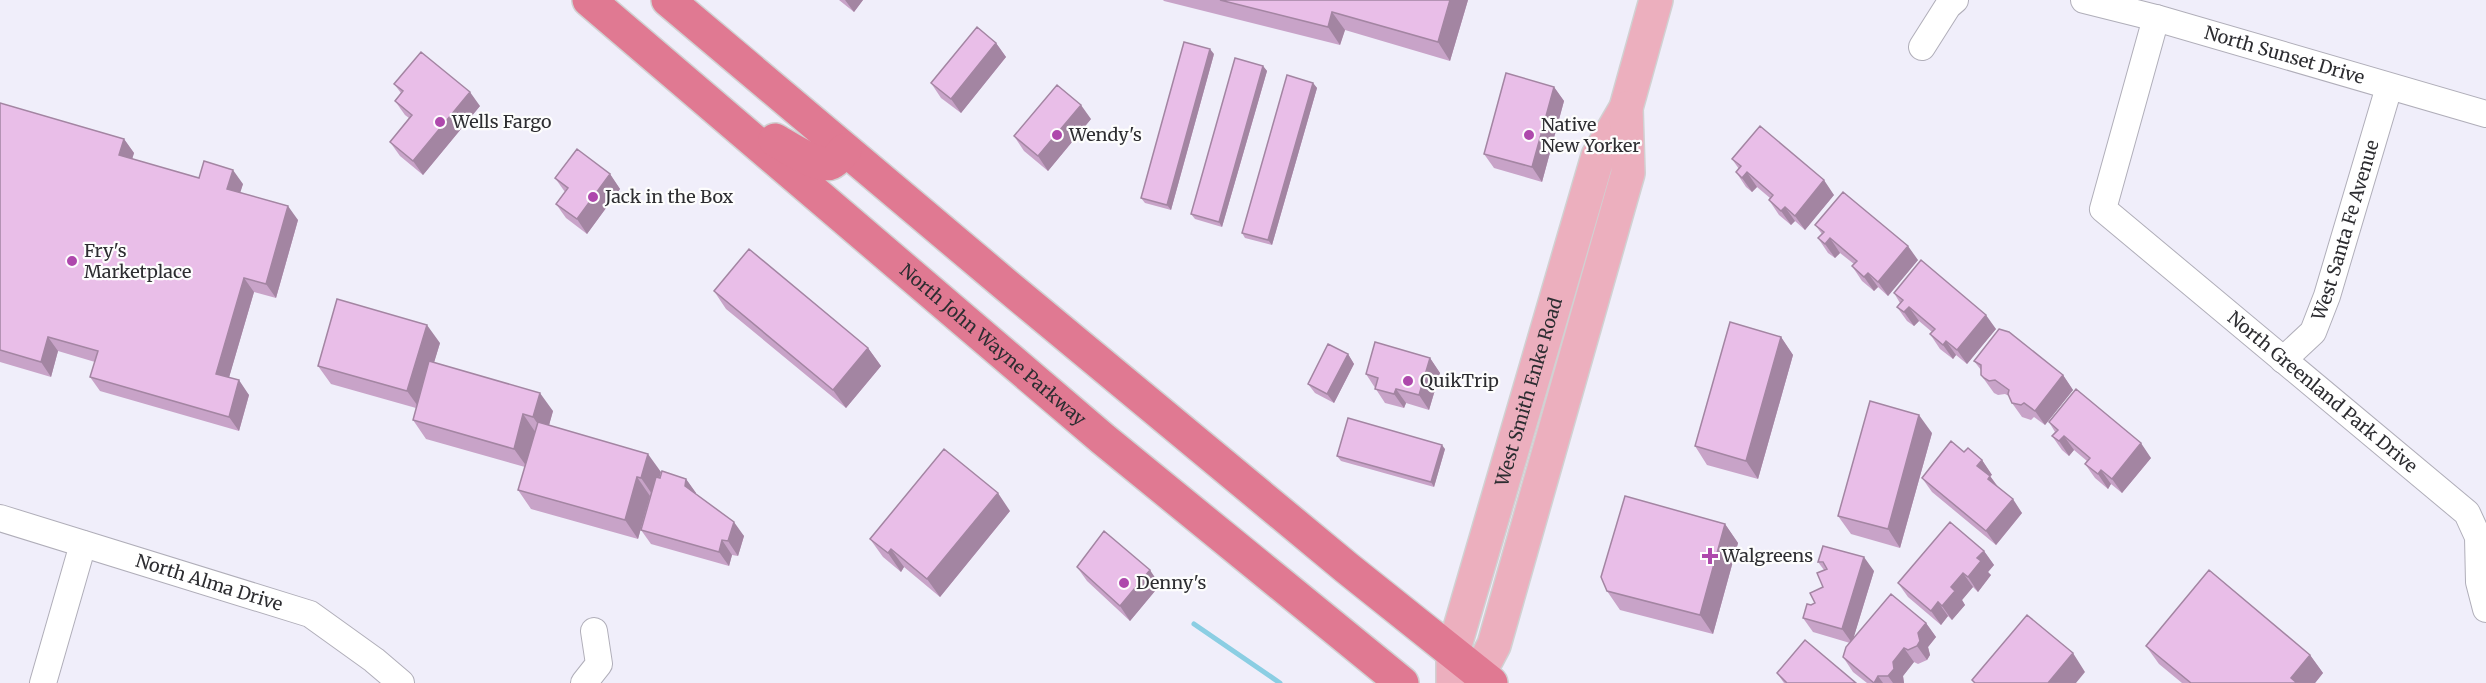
<svg xmlns="http://www.w3.org/2000/svg" width="2486" height="683" viewBox="0 0 2486 683" font-family="Merriweather,serif">
<rect width="100%" height="100%" fill="#f0eefa"/>
<g fill="none" stroke-linecap="round" stroke-linejoin="round">
<path stroke="#8bcee3" stroke-width="5" d="M1194,624L1280,683"/>
<g stroke="#b0aeb9" stroke-width="28">
<g id="minor">
<path id="s1" d="M2084,0L2156,18L2486,114"/>
<path id="s2" d="M2156,18L2103,209L2467,513L2478,537L2479,582L2486,609"/>
<path d="M1922,47L1948,6L1955,0"/>
<path id="s3" d="M2283,360L2313,332L2327,296L2389,87"/>
<path id="s4" d="M0,518L310,614L374,660L401,683"/>
<path d="M43,683L83,544"/>
<path d="M584,683L599,664L594,631"/>
</g>
</g>
<g stroke="#d1d1d2" stroke-width="36">
<g id="major">
<path id="s5" d="M1453,683V652L1598,156L1626,108L1656,0"/>
<path d="M1474,683L1494,645L1628,173L1626,108"/>
</g>
</g>
<g stroke="#d1d1d2" stroke-width="36">
<g id="highway">
<path id="s6" d="M589,0L1103,439L1402,683"/>
<path d="M668,0L1006,285L1347,568L1491,683"/>
<path d="M775,140C786,146 820,169 831,163C836,161 841,154 845,150"/>
</g>
</g>
<use href="#minor" stroke="#fff" stroke-width="26"/>
<use href="#major" stroke="#ecafbe" stroke-width="33"/>
<use href="#highway" stroke="#e07992" stroke-width="33"/>
</g>
<path fill="#c8a3c8" d="M839,0H863L854,12Z
M1163,0H1468L1450,61L1345,30L1340,45L1164,1Z
M996,43L1006,57L961,113L941,98L931,83Z
M1214,54L1171,210L1145,203L1141,198Z
M1263,66L1267,71L1222,227L1195,219L1191,214Z
M1313,83L1317,88L1272,245L1245,238L1242,233Z
M394,84L480,106L423,175L400,156L390,142L409,118L405,115L395,101L401,93Z
M1554,87L1564,101L1542,182L1494,168L1484,154Z
M0,103L124,139L134,153L132,159L199,178L243,184L240,192L298,220L276,298L254,292L229,377L249,395L239,431L100,391L90,377L95,362L58,351L51,377L0,362Z
M1091,119L1048,171L1024,151L1014,136Z
M1732,159L1834,195L1805,230L1795,221L1791,225L1779,215L1769,200L1770,198L1757,187L1752,192L1746,187L1736,172L1739,169Z
M610,174L620,189L587,234L566,218L556,204L565,192L555,178Z
M1815,225L1918,260L1888,296L1878,287L1874,291L1862,281L1852,266L1854,264L1840,253L1835,258L1828,253L1818,238L1822,234Z
M714,291L868,348L881,366L846,408L726,309Z
M1894,293L1996,329L1967,364L1956,355L1953,359L1940,349L1930,334L1932,332L1919,321L1914,326L1907,321L1897,307L1900,303Z
M1781,337L1793,355L1758,479L1707,465L1695,446Z
M440,343L434,362L553,411L549,425L661,472L659,478L686,479L696,493V494L744,536L738,556L732,555L729,566L651,544L641,530L650,496L638,539L531,509L518,490L525,467L426,439L413,420L416,408L331,384L318,366Z
M1348,354L1354,364L1334,403L1315,393L1308,384Z
M1430,358L1440,373L1429,410L1406,403L1404,408L1385,403L1366,374Z
M1974,361L2063,375L2073,390L2045,425L2034,417L2031,420L2022,417L2012,403L2009,396L2005,394L1998,395L1994,393L1981,375V370Z
M2049,422L2151,458L2122,493L2111,484L2108,489L2095,478L2085,464L2087,461L2074,450L2069,456L2062,450L2052,436L2055,432Z
M1932,433L1900,548L1851,534L1838,516Z
M1445,449L1434,487L1341,461L1337,456Z
M1964,452L1982,460L1992,475L1990,476L1999,488L2022,513L1996,545L1932,492L1922,478Z
M1010,511L940,597L904,567L901,572L883,557L870,539Z
M1725,524L1738,543L1713,634L1620,610L1607,591Z
M1984,551L1994,565L1988,572L1991,575L1978,592L1973,587L1962,600L1965,605L1952,620L1948,616L1941,625L1908,597L1898,583Z
M1818,562L1874,571L1853,639L1926,623L1936,637L1928,647L1930,655L1927,660L1918,664L1914,662L1903,676L1904,683H1867L1853,672L1843,657L1850,643L1813,632L1803,618L1811,605L1815,603L1823,587L1824,570Z
M1077,567L1160,585L1130,621L1087,581Z
M2146,646L2310,655L2323,673L2315,683H2182L2159,664Z
M1777,673L1856,683H1784Z"/>
<path fill="#a385a2" d="M845,0H863L854,12Z
M1450,0H1468L1450,61L1438,42Z
M1332,12L1345,30L1340,45L1328,27Z
M996,43L1006,57L961,113L951,99Z
M1210,49L1214,54L1171,210L1167,205Z
M1263,66L1267,71L1222,227L1219,222Z
M1313,83L1317,88L1272,245L1268,240Z
M1554,87L1564,101L1542,182L1532,167Z
M470,92L480,106L423,175L413,161Z
M1081,105L1091,119L1048,171L1038,156Z
M124,139L134,153L129,169L119,155Z
M233,170L243,184L237,203L227,189Z
M1747,172L1757,187L1752,192L1742,178Z
M610,174L620,189L587,234L577,219Z
M1824,180L1834,195L1805,230L1795,216Z
M288,206L298,220L276,298L266,284Z
M1785,207L1795,221L1791,225L1781,211Z
M1830,238L1840,253L1835,258L1825,244Z
M1908,246L1918,260L1888,296L1878,282Z
M1868,273L1878,287L1874,291L1864,277Z
M244,278L254,292L226,388L216,374Z
M1909,307L1919,321L1914,326L1904,312Z
M1986,315L1996,329L1967,364L1957,350Z
M427,325L440,343L420,409L407,391Z
M48,337L58,351L51,377L41,362Z
M1781,337L1793,355L1758,479L1746,461Z
M1946,341L1956,355L1953,359L1943,345Z
M868,348L881,366L846,408L833,390Z
M1348,354L1354,364L1334,403L1327,394Z
M1430,358L1440,373L1429,410L1419,395Z
M2063,375L2073,390L2045,425L2035,411Z
M239,380L249,395L239,431L229,417Z
M1396,389L1406,403L1404,408L1394,394Z
M540,393L553,411L546,436L533,417Z
M523,414L536,433L527,467L514,449Z
M1919,415L1932,433L1900,548L1888,529Z
M2064,436L2074,450L2069,456L2059,441Z
M2141,443L2151,458L2122,493L2112,479Z
M1442,445L1445,449L1434,487L1431,482Z
M648,454L661,472L654,497L641,478Z
M1982,460L1992,475L1990,476L2000,490L1998,493L1977,466Z
M2101,470L2111,484L2108,489L2098,474Z
M637,477L650,496L638,539L625,520Z
M686,479L696,493L695,500L685,486Z
M998,493L1010,511L940,597L927,579Z
M2013,499L2022,513L1996,545L1986,531Z
M734,522L744,536L738,556L728,541Z
M1725,524L1738,543L1713,634L1700,615Z
M722,540L732,555L729,566L719,552Z
M891,549L904,567L901,572L888,553Z
M1984,551L1994,565L1988,572L1991,575L1978,592L1968,577L1977,558Z
M1864,557L1874,571L1852,643L1842,629Z
M1150,570L1160,585L1130,621L1120,606Z
M1963,573L1973,587L1962,600L1965,605L1952,620L1942,606L1951,587Z
M1938,602L1948,616L1941,625L1931,611Z
M1926,623L1936,637L1928,647L1930,655L1927,660L1917,646L1918,633Z
M1904,648L1914,662L1903,676L1904,683H1893L1888,676L1893,662Z
M2073,653L2085,672L2076,683H2048Z
M2310,655L2323,673L2315,683H2295L2291,678Z
M1878,676L1883,683H1874Z"/>
<path fill="#e9bee8" stroke="#a385a2" stroke-width="1.5" d="M1220,0H1450L1438,42L1332,12L1328,27Z
M977,27L996,43L951,99L931,83Z
M1184,42L1210,49L1167,205L1141,198Z
M421,52L470,92L413,161L390,142L412,115L395,101L403,91L394,84Z
M1235,58L1263,66L1219,222L1191,214Z
M1506,73L1554,87L1532,167L1484,154Z
M1287,75L1313,83L1268,240L1242,233Z
M1057,85L1081,105L1038,156L1014,136Z
M0,103L124,139L119,155L199,178L204,161L233,170L227,189L288,206L266,284L244,278L216,374L239,380L229,417L90,377L98,351L48,337L41,362L0,350Z
M1760,126L1824,180L1795,216L1785,207L1781,211L1769,200L1773,195L1747,172L1742,178L1736,172L1741,166L1732,159Z
M577,149L610,174L577,219L556,204L568,188L555,178Z
M1843,192L1908,246L1878,282L1868,273L1864,277L1852,266L1857,261L1830,238L1825,244L1818,238L1824,232L1815,225Z
M749,249L868,348L833,390L714,291Z
M1921,260L1986,315L1957,350L1946,341L1943,345L1930,334L1935,329L1909,307L1904,312L1897,307L1903,300L1894,293Z
M337,299L427,325L407,391L318,366Z
M1730,322L1781,337L1746,461L1695,446Z
M1999,329L2009,332L2063,375L2035,411L2024,403L2021,405L2012,403L2008,394L2009,390L1995,380L1989,381L1984,378L1981,375V365L1974,361Z
M1375,342L1430,358L1419,395L1396,389L1394,394L1375,389L1378,378L1366,374Z
M1328,344L1348,354L1327,394L1308,384Z
M429,361L540,393L533,417L523,414L514,449L413,420Z
M2076,389L2141,443L2112,479L2101,470L2098,474L2085,464L2090,458L2064,436L2059,441L2052,436L2058,430L2049,422Z
M1870,401L1919,415L1888,529L1838,516Z
M1348,418L1442,445L1431,482L1337,456Z
M538,422L648,454L641,478L637,477L625,520L518,490Z
M1951,441L1964,452L1968,448L1982,460L1977,466L1990,476L1988,479L2013,499L1986,531L1922,478Z
M944,449L998,493L927,579L891,549L888,553L870,539Z
M662,471L686,479L685,486L734,522L728,541L722,540L719,552L641,530L656,477L660,478Z
M1625,496L1725,524L1700,615L1607,591L1601,577Z
M1950,522L1984,551L1977,558L1981,561L1968,577L1963,573L1951,587L1955,591L1942,606L1938,602L1931,611L1898,583Z
M1104,531L1150,570L1120,606L1077,567Z
M1823,546L1864,557L1842,629L1803,618L1807,604L1811,605L1815,603L1810,593L1823,587L1817,573L1827,569L1823,562H1818Z
M2209,570L2310,655L2291,678L2297,683H2191L2146,646Z
M1891,594L1926,623L1918,633L1920,641L1917,646L1908,650L1904,648L1893,662L1894,669L1888,676H1878L1874,683L1843,657L1846,647Z
M2027,615L2073,653L2048,683H1975L1972,680Z
M1805,640L1856,683H1787L1777,673Z"/>
<g fill="#ae48ac" stroke="#fdfdfd" stroke-width="2">
<circle cx="440" cy="122" r="6"/>
<circle cx="1057" cy="135" r="6"/>
<circle cx="1529" cy="135" r="6"/>
<circle cx="593" cy="197" r="6"/>
<circle cx="72" cy="261" r="6"/>
<circle cx="1408" cy="381" r="6"/>
<path d="M1707 547h6v6h6v6h-6v6h-6v-6h-6v-6h6z"/>
<circle cx="1124" cy="583" r="6"/>
</g>
<g text-anchor="middle" stroke-width="4.5" stroke-linejoin="round" paint-order="stroke">
<g font-size="18" fill="#2d2d31" stroke="#fdfdfd">
<text dy="6" stroke="none"><textPath href="#s1" startOffset="208">North Sunset Drive</textPath></text>
<text dy="6" stroke="none"><textPath href="#s3" startOffset="148">West Santa Fe Avenue</textPath></text>
<text dy="6" stroke="none"><textPath href="#s6" startOffset="531">North John Wayne Parkway</textPath></text>
<text dy="6" stroke="none"><textPath href="#s5" startOffset="302">West Smith Enke Road</textPath></text>
<text dy="6" stroke="none"><textPath href="#s2" startOffset="484">North Greenland Park Drive</textPath></text>
<text dy="6" stroke="none"><textPath href="#s4" startOffset="219">North Alma Drive</textPath></text>
</g>
<g font-size="18" fill="#2d2d31" stroke="#fdfdfd" text-anchor="start">
<text x="452" y="128">Wells Fargo</text>
<text x="1541" y="131">Native<tspan x="1541" dy="21">New Yorker</tspan></text>
<text x="1069" y="141">Wendy's</text>
<text x="605" y="203">Jack in the Box</text>
<text x="84" y="257">Fry's<tspan x="84" dy="21">Marketplace</tspan></text>
<text x="1420" y="387">QuikTrip</text>
<text x="1722" y="562">Walgreens</text>
<text x="1136" y="589">Denny's</text>
</g>
</g>
</svg>
